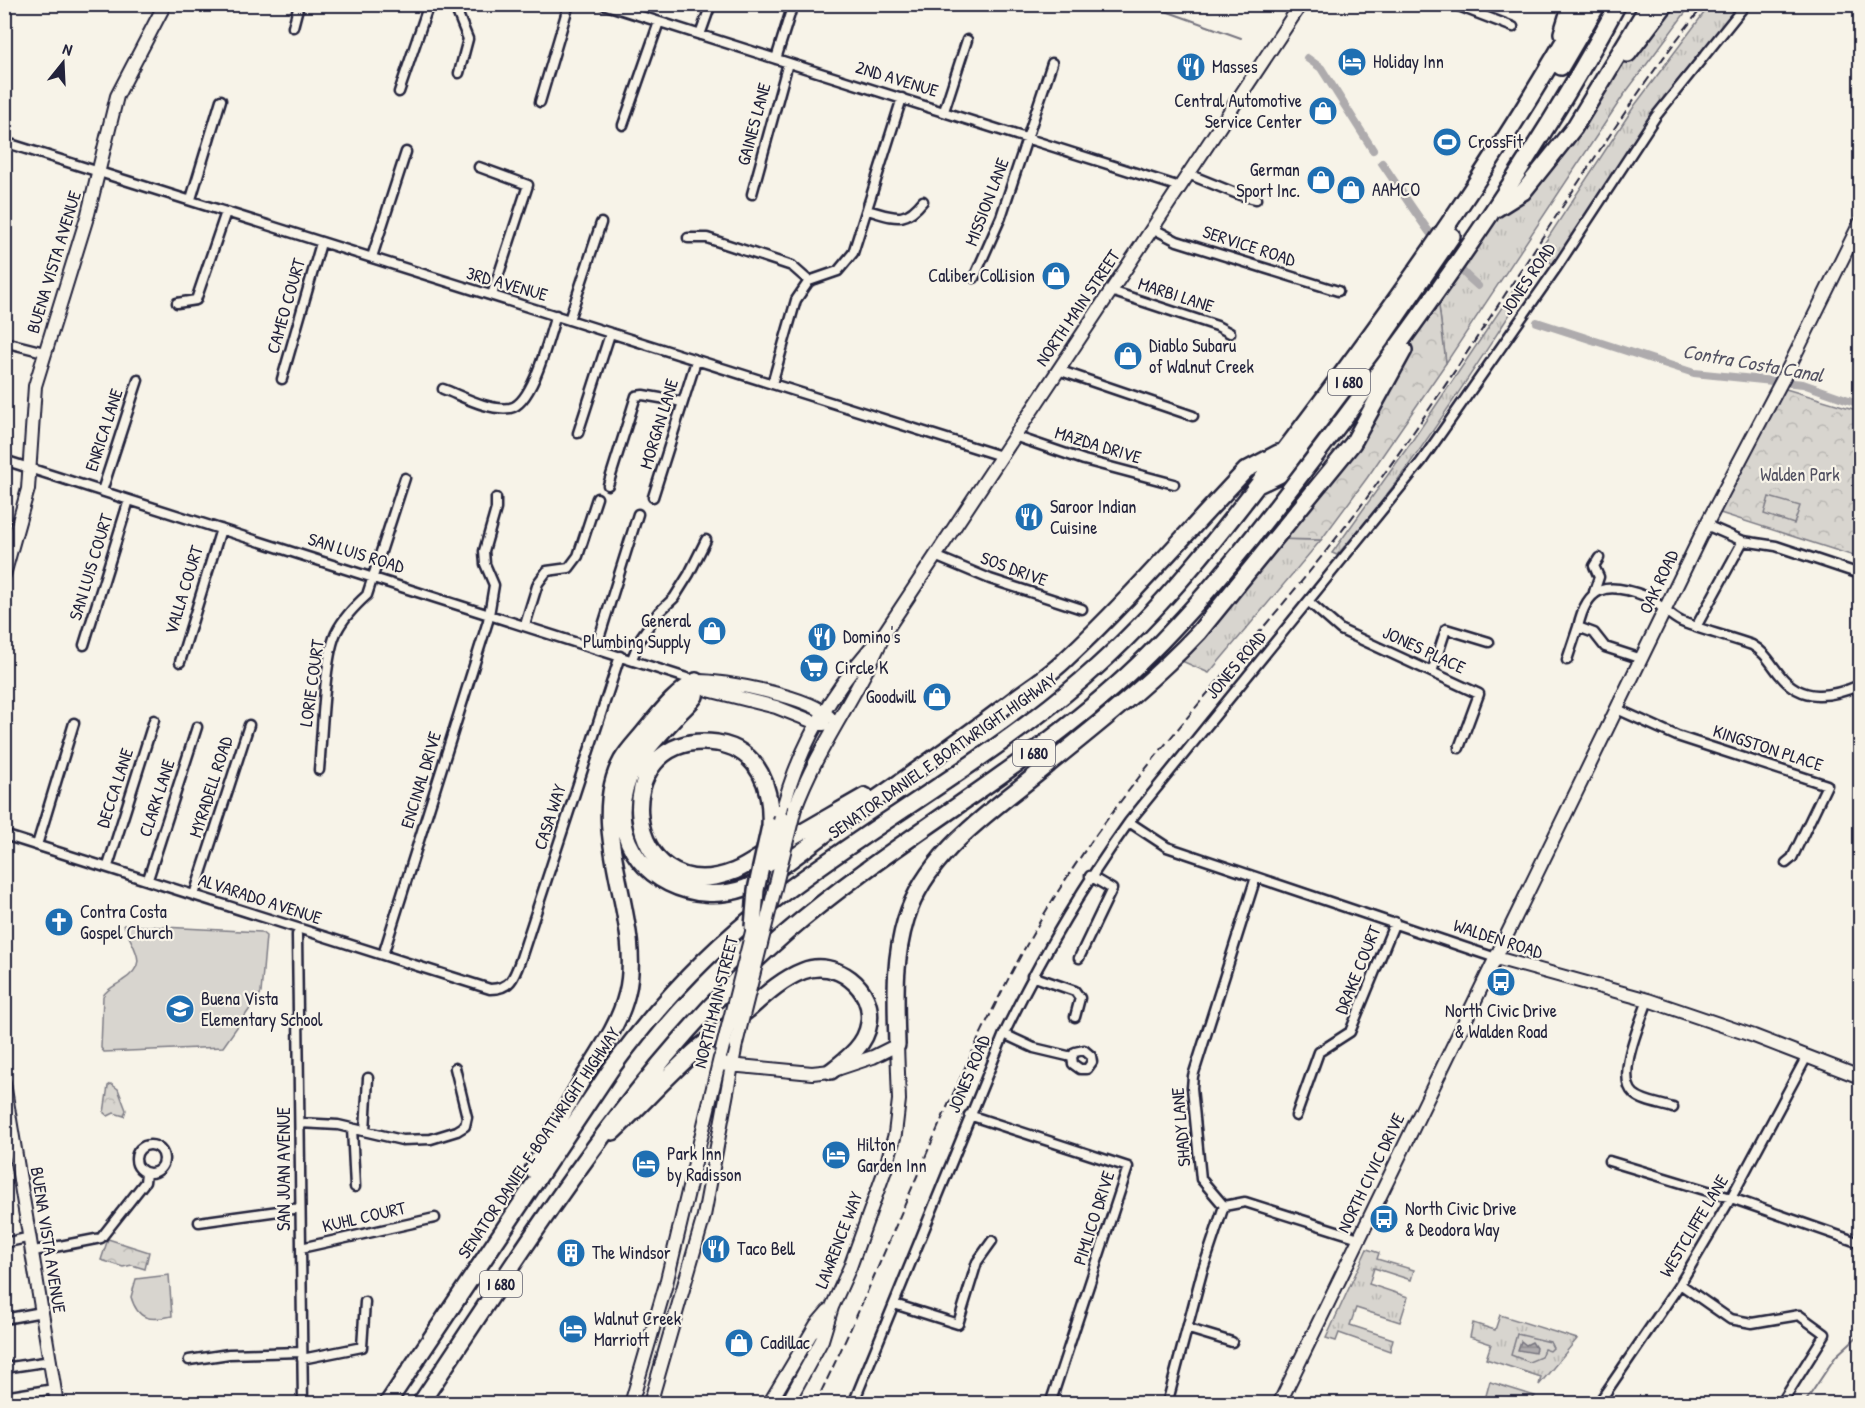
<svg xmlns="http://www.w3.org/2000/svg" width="1865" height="1408" viewBox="0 0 1865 1408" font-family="'Patrick Hand',sans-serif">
<defs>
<pattern id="grass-tufts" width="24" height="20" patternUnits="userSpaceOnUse" patternTransform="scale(1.5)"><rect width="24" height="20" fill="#d8d5cf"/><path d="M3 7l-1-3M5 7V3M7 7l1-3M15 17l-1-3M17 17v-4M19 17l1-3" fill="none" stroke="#b9b7b3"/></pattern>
<pattern id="forest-crowns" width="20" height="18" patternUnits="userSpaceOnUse" patternTransform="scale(1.5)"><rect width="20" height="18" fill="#d8d5cf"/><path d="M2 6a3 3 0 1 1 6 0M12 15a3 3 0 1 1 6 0" fill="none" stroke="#b9b7b3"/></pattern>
<pattern id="water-rules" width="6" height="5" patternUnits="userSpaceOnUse" patternTransform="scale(1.5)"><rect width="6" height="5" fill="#aeabad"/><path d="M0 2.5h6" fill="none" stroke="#8d8b8e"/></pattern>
</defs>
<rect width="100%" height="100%" fill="#f7f3e8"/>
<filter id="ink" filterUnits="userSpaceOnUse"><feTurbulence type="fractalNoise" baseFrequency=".0167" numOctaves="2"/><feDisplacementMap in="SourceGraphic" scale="12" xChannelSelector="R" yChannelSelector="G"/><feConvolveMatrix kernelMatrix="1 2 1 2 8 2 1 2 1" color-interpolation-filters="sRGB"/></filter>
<g filter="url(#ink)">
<path fill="url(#grass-tufts)" stroke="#7d7c85" stroke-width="1.5" d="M1666,5H1691L1623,96L1446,363L1437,290L1492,211L1523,192Z
M1710,5H1746L1698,61L1557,267L1538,253L1635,105Z
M1519,282L1527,288C1467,379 1410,473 1337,555L1332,553L1410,444Z
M1275,539L1321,540L1209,673L1175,658Z
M1367,1249L1379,1253L1377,1259L1414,1270L1411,1280L1374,1268L1369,1284L1408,1297L1400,1322L1356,1308L1350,1325L1393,1339L1390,1351L1339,1333L1336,1341L1326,1338Z
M1500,1315L1577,1339L1539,1385L1541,1377L1486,1359L1491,1344L1470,1337L1473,1323L1495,1330Z
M1490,1381V1382L1535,1396L1528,1403H1484Z"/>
<path fill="url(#forest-crowns)" stroke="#7d7c85" stroke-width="1.5" d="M1437,290L1446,363L1367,478L1321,540L1275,539L1353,443Z
M1779,387L1860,411V558L1714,511Z
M111,1084L118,1089L126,1110L124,1116L114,1113L108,1116L104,1113L108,1086Z
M108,1239L149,1252L145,1269L132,1265L123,1267L101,1260Z"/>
<path fill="#d8d5cf" stroke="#7d7c85" stroke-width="1.5" d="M1769,497L1800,506L1794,524L1764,514Z
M124,925L261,932L266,936L261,993L223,1047L104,1052L101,1048L103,996C107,989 115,986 122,981C151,963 133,950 124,925Z
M169,1275L172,1316C151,1321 138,1321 131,1297L136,1279Z
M1517,1334L1550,1342L1553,1348L1550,1351L1544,1349L1541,1357L1529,1362L1511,1355Z"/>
<path fill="url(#water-rules)" stroke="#76747f" stroke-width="1.5" d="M1521,1341L1526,1345L1532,1342L1536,1348L1535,1353L1518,1350Z"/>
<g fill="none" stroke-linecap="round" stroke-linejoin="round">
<path stroke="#76747f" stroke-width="2" d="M1146,4L1241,38
M1804,1404L1836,1356L1860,1334"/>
<path stroke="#aeabad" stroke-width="8" d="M1307,58L1321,68L1373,150
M1382,163C1411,205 1439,253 1478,286
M1537,322L1694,373L1803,384L1860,404"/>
<g stroke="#22223b" stroke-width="13">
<path id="street" d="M454,4L468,39L459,73
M603,4L1180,187
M1453,4L1513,27
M293,27L299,4
M700,35L711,4
M776,59L793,4
M399,92L429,4
M540,102L569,4
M944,111L967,40
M623,125L659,22
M4,142L1001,456
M479,167L528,185L492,295
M1188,174L1240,195L1256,199
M752,194L788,63
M191,199L221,100
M867,210C894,217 904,225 923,201
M1152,228L1177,241L1338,291
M688,238H707L792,266L809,281
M372,257L406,152
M974,278L1001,217L1052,63
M1111,291L1217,326L1230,333
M177,303L196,300L226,212
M569,320L601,223
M4,342L44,352
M1058,370L1193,416
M282,379L321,243
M772,384L796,300L809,281L838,271L853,253L902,98
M443,389C462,396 488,411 510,408C533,404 549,336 556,315
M578,433L610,334
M1014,436L1084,460L1174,484
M4,460L696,681
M608,485L636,396L643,395L683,402
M102,491L138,380
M653,497L696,361
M1706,525L1743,541L1776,546L1860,574
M935,556L990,579L1082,609
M1594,592L1599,577L1594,566L1599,558
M1309,602L1341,630L1479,694L1459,748
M525,625L538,583L547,571L569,568L578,556L597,498
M1696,627L1743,541
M84,645L129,500
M596,648L638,514
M632,659L641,637L658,613L674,598L689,574L706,540
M1642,659L1605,647L1594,633L1578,627C1587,586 1606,581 1645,596C1658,601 1668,616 1682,622C1705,631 1729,637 1752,645C1765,652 1771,664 1780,675C1802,703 1832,697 1860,685
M1567,660L1578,627
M180,662L221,529
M1432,672L1446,629L1489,642
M1617,709L1677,736L1827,785L1792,858L1786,863
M319,770C322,739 324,654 337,631C344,617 356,605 367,595L405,478
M1129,822L1167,847L1496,958
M4,835L490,989C510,989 514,978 520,961L620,656
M37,845L74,723
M108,866L154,720
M148,879L197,727
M194,895L249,725
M297,935L303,1404
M383,955L488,621L494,585L485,564L484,551L496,509V498
M1079,958L1112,889L1090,876
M1032,976L1075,991L1080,998L1075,1017
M1648,1000C1641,1021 1615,1077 1634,1094C1643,1102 1661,1104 1673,1108
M1004,1034L1034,1048L1072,1057L1073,1064L1080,1069H1087L1092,1062L1091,1056L1084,1050L1075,1052L1072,1057
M969,1115L1128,1167L1050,1404
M1296,1116L1319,1052L1350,1032L1395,922
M300,1123L338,1125L402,1140L431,1139L457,1131L465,1126L467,1117L455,1068
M352,1128L355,1187
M365,1131L368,1078
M136 1159a14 14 0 1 1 28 0a14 14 0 1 1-28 0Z
M4,1147L14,1146
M1609,1161L1731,1198L1857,1242
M1224,1206L1245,1202L1359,1238
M199,1222L300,1208
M4,1243L31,1237
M301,1248L435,1218
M34,1251L101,1238L145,1182L146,1173
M1680,1284L1730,1319L1752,1323L1799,1315L1825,1334L1781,1404
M894,1304L958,1324L977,1262L992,1241
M4,1319L42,1312
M1189,1329L1232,1342
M302,1359L362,1347L365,1302
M189,1360L229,1354L302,1352
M4,1368L51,1361
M4,1399L10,1396L54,1389
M853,1404L1004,1034C1040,959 1081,889 1129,822L1421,462L1557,267L1656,116L1746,4
M1167,1404L1202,1272L1224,1206L1201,1179L1192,1088L1193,1076L1256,877
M1598,1404L1680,1284L1731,1198L1806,1058"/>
</g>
<g stroke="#22223b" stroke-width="16">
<path id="secondary" d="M4,575L28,489L35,386L88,214L117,96L165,4
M696,681C723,680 812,697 829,717
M696,681L708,690L776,707L819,724H824
M795,808C817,748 855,699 881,641
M781,817C797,747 836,684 885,632L1301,4
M1496,958L1648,1000L1754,1036L1860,1077
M719,1064L812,1073L831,1071L873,1057L897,1045L899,1100L895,1134L885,1170L850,1267L832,1307L822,1340L787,1404
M4,1083L57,1404
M631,1404L666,1284L720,1058
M650,1404L704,1216L736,1044
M769,1404L816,1325L828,1311
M1279,1404L1706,525L1786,373L1860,223"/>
</g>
<g stroke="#22223b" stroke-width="20">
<path id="highway" d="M1562,33L1571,4
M1628,54L1666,4
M1561,67L1598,4
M1496,209L1523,192L1574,128L1649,4
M1258,485L1279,475L1380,341L1452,236
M696,681C696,685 696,692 695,696C691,703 680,711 675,718C647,748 616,778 623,823C632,879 695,906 745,888C769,879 812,843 835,827C895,786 954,745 1012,701C1030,687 1050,675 1066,659C1129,600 1186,533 1246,470L1278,453
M770,826C772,789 760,750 717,743C601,727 622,916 735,871C749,865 762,855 774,848C805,831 835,813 865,796
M897,1045C896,1002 893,961 906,919C927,850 997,808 1049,764C1101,722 1154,680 1199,632L1353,443L1404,350
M613,1132C639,1107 664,1080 691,1055C708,1039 729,1025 748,1010C765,995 782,979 803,971C835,958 875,988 869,1023C866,1045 848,1058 831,1071
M533,1170C548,1139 564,1111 581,1082C598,1054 619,1026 627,993C645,920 584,828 622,760C628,750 637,741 645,731C661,712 674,694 696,681
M387,1404L611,1069C657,1006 711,948 773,901C874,823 987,762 1083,679C1170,604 1239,510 1308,419C1408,286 1504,149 1585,4
M420,1404C532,1238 634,1066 786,933C902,833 1040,763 1149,654C1221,582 1283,499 1345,417C1444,286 1540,149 1618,4"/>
</g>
<use href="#street" stroke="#f7f3e8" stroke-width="8"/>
<use href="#secondary" stroke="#f7f3e8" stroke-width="12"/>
<use href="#highway" stroke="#f7f3e8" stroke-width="15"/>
<path stroke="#22223b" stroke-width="2" stroke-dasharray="9 4.5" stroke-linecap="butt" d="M815,1404C896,1241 953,1068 1046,911C1138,757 1269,633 1374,488C1444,391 1508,289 1574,189C1616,126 1657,62 1705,4"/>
<g stroke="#22223b" stroke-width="16" stroke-linecap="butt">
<path id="secondary-bridge" d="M769,865L781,817
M736,1044L795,808
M721,1054L755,920"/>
</g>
<g stroke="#22223b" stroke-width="20" stroke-linecap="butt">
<path id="highway-bridge" d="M753,927L756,890L770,826"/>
</g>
<use href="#secondary-bridge" stroke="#f7f3e8" stroke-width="12"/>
<use href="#highway-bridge" stroke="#f7f3e8" stroke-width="15"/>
</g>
</g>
<defs>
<g id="hotel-disc" transform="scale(1.5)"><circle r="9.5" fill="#1f6fb2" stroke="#f7f3e8"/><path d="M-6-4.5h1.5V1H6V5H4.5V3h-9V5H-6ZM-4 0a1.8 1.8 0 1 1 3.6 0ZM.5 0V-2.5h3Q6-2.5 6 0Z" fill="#fff"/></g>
<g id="restaurant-disc" transform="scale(1.5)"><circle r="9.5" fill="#1f6fb2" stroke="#f7f3e8"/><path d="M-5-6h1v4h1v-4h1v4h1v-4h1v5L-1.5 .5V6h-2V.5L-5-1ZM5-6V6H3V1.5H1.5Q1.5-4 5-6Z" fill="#fff"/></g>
<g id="shop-disc" transform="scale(1.5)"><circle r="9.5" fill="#1f6fb2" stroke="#f7f3e8"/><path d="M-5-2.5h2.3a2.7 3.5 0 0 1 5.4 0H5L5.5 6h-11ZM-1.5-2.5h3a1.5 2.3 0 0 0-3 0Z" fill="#fff"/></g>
<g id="stadium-disc" transform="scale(1.5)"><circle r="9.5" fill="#1f6fb2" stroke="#f7f3e8"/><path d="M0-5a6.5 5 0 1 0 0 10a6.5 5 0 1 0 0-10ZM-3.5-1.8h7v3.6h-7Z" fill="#fff"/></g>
<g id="supermarket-disc" transform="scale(1.5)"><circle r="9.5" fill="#1f6fb2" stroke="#f7f3e8"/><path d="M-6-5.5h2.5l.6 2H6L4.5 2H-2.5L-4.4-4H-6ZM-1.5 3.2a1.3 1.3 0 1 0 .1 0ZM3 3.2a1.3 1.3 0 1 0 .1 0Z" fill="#fff"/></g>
<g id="church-disc" transform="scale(1.5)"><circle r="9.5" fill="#1f6fb2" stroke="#f7f3e8"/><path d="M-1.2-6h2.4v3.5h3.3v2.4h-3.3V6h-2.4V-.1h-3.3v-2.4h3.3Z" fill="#fff"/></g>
<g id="bus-disc" transform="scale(1.5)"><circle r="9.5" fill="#1f6fb2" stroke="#f7f3e8"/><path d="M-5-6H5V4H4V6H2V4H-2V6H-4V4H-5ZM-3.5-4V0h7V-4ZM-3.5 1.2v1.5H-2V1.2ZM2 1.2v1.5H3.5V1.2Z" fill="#fff"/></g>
<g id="school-disc" transform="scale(1.5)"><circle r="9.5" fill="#1f6fb2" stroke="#f7f3e8"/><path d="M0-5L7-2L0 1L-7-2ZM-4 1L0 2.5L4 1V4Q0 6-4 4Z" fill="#fff"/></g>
<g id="building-disc" transform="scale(1.5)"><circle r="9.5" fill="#1f6fb2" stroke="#f7f3e8"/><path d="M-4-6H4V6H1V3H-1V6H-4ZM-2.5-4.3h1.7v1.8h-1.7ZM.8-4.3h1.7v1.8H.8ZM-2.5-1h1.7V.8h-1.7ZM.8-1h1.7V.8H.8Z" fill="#fff"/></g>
</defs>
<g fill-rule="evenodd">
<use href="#hotel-disc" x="1352" y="62"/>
<use href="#restaurant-disc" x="1191" y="67"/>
<use href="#shop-disc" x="1323" y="111"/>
<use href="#stadium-disc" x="1447" y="142"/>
<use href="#shop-disc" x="1321" y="180"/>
<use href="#shop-disc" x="1351" y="190"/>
<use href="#shop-disc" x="1056" y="276"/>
<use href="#shop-disc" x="1128" y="356"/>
<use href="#restaurant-disc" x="1029" y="517"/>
<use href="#shop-disc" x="712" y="631"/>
<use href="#restaurant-disc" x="822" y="637"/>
<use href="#supermarket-disc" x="814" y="668"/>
<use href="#shop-disc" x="937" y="697"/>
<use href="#church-disc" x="59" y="922"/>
<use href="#bus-disc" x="1501" y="982"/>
<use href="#school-disc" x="180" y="1009"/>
<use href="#hotel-disc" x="836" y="1155"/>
<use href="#hotel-disc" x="646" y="1164"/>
<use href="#bus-disc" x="1384" y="1219"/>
<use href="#restaurant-disc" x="716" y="1249"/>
<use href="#building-disc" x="571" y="1253"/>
<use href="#hotel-disc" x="573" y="1329"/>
<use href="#shop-disc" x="739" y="1343"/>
</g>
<g text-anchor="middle" stroke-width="4.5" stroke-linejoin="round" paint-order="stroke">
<g fill="#f7f3e8" stroke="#62616f" stroke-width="1.5">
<rect x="1328" y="369" width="42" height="26" rx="4.5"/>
<rect x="1013" y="740" width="42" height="26" rx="4.5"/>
<rect x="480" y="1271" width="42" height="26" rx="4.5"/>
</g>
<g font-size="16" font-weight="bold" fill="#22223b">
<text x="1349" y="388">I 680</text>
<text x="1034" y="759">I 680</text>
<text x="501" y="1290">I 680</text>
</g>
<g font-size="18" fill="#22223b" stroke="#f7f3e8" text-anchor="start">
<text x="1373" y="68">Holiday Inn</text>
<text x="1212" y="73">Masses</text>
<text x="1302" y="107" text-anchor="end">Central Automotive<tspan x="1302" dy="21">Service Center</tspan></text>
<text x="1468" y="148">CrossFit</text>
<text x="1300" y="176" text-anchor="end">German<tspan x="1300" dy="21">Sport Inc.</tspan></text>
<text x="1372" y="196">AAMCO</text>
<text x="1035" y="282" text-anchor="end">Caliber Collision</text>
<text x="1149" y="352">Diablo Subaru<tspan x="1149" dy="21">of Walnut Creek</tspan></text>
<text x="1050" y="513">Saroor Indian<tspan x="1050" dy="21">Cuisine</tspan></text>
<text x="691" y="627" text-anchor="end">General<tspan x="691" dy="21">Plumbing Supply</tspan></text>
<text x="843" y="643">Domino's</text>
<text x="835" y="674">Circle K</text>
<text x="916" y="703" text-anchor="end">Goodwill</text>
<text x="80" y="918">Contra Costa<tspan x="80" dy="21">Gospel Church</tspan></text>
<text x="201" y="1005">Buena Vista<tspan x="201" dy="21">Elementary School</tspan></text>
<text x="1501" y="1017" text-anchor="middle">North Civic Drive<tspan x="1501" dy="21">&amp; Walden Road</tspan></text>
<text x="857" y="1151">Hilton<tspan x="857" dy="21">Garden Inn</tspan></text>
<text x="667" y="1160">Park Inn<tspan x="667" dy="21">by Radisson</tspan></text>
<text x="1405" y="1215">North Civic Drive<tspan x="1405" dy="21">&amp; Deodora Way</tspan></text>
<text x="737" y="1255">Taco Bell</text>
<text x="592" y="1259">The Windsor</text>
<text x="594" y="1325">Walnut Creek<tspan x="594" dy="21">Marriott</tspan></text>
<text x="760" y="1349">Cadillac</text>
</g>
<g font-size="18" fill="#22223b" stroke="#f7f3e8">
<text transform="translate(897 79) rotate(17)" y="6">2ND AVENUE</text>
<text transform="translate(754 124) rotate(-75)" y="6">GAINES LANE</text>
<text transform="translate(987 202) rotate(-69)" y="6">MISSION LANE</text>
<text transform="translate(1249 246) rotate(18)" y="6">SERVICE ROAD</text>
<text transform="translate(54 262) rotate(-73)" y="6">BUENA VISTA AVENUE</text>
<text transform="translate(1528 279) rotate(-56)" y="6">JONES ROAD</text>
<text transform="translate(507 284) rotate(16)" y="6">3RD AVENUE</text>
<text transform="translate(1176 295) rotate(18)" y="6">MARBI LANE</text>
<text transform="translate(286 306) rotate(-74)" y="6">CAMEO COURT</text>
<text transform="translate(1078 308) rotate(-56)" y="6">NORTH MAIN STREET</text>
<text transform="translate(659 424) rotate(-73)" y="6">MORGAN LANE</text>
<text transform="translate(104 430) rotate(-72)" y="6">ENRICA LANE</text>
<text transform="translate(1098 445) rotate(17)" y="6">MAZDA DRIVE</text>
<text transform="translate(356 553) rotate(17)" y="6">SAN LUIS ROAD</text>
<text transform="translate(91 567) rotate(-73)" y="6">SAN LUIS COURT</text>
<text transform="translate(1014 569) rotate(20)" y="6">SOS DRIVE</text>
<text transform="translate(1659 582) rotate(-65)" y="6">OAK ROAD</text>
<text transform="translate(184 590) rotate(-73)" y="6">VALLA COURT</text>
<text transform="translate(1424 650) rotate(25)" y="6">JONES PLACE</text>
<text transform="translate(1236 665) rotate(-50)" y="6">JONES ROAD</text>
<text transform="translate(312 683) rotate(-82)" y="6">LORIE COURT</text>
<text transform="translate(1768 748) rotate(18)" y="6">KINGSTON PLACE</text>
<text transform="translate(943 756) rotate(-35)" y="6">SENATOR DANIEL E BOATWRIGHT HIGHWAY</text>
<text transform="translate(421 780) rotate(-73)" y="6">ENCINAL DRIVE</text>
<text transform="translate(211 787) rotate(-72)" y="6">MYRADELL ROAD</text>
<text transform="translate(115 788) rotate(-72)" y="6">DECCA LANE</text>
<text transform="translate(157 798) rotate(-72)" y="6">CLARK LANE</text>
<text transform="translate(550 817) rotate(-72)" y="6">CASA WAY</text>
<text transform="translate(260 899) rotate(18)" y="6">ALVARADO AVENUE</text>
<text transform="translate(1498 939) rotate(18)" y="6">WALDEN ROAD</text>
<text transform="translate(1358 970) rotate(-68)" y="6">DRAKE COURT</text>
<text transform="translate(716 1002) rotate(-76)" y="6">NORTH MAIN STREET</text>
<text transform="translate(969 1074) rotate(-67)" y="6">JONES ROAD</text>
<text transform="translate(1181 1127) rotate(-95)" y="6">SHADY LANE</text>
<text transform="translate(539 1143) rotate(-56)" y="6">SENATOR DANIEL E BOATWRIGHT HIGHWAY</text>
<text transform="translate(284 1169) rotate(-90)" y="6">SAN JUAN AVENUE</text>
<text transform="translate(1371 1173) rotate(-64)" y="6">NORTH CIVIC DRIVE</text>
<text transform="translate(364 1217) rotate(-13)" y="6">KUHL COURT</text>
<text transform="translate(1094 1218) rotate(-72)" y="6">PIMLICO DRIVE</text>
<text transform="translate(1694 1226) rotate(-59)" y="6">WESTCLIFFE LANE</text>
<text transform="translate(48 1240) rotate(81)" y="6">BUENA VISTA AVENUE</text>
<text transform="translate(839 1240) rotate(-69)" y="6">LAWRENCE WAY</text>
</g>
<g font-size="18" fill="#504f60" stroke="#f7f3e8">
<text x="1800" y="481">Walden Park</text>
</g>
<g font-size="20" font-style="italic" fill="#535263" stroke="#f7f3e8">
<text transform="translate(1753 363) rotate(10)" y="7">Contra Costa Canal</text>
</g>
</g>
<rect width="1865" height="1408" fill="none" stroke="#f7f3e8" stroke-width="24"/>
<rect x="12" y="12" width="1841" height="1384" fill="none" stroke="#22223b" stroke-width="2" filter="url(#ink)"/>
<g transform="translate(63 63) rotate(18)" stroke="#f7f3e8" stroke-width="4.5" paint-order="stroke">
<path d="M0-4.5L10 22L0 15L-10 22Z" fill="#22223b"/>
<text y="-9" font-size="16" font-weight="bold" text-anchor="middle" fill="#22223b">N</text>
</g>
</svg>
